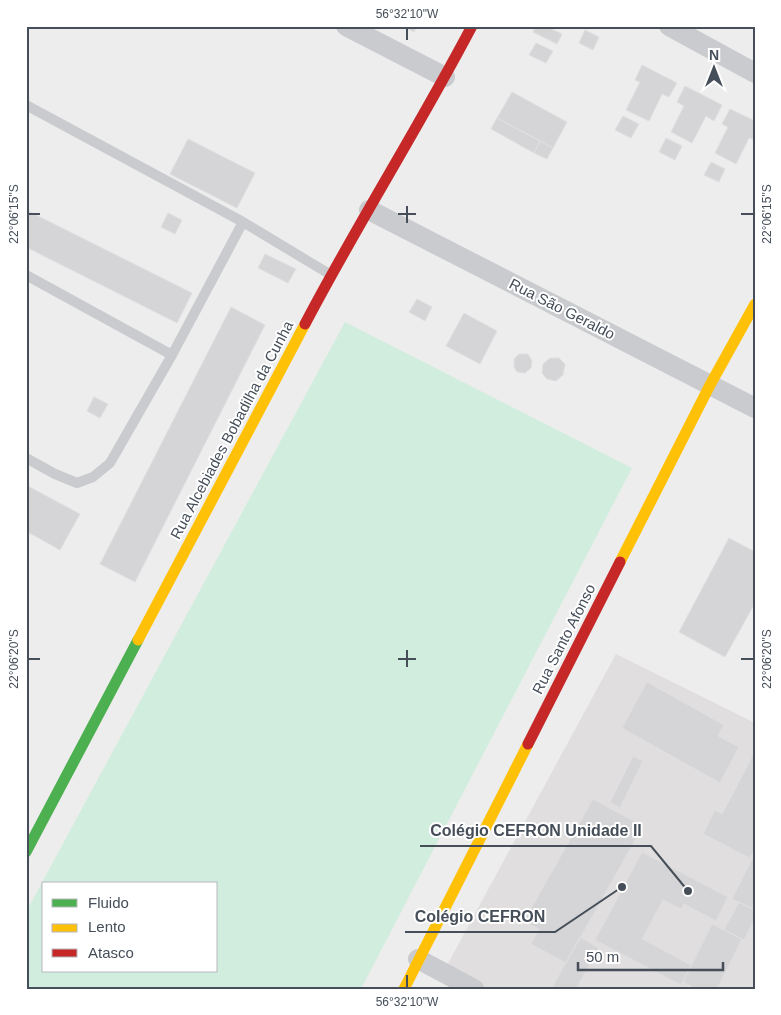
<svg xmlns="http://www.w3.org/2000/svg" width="781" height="1015" viewBox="0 0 781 1015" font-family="Arial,sans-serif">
<rect width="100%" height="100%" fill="#eeeded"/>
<path fill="#e0dedf" d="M616,654L755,723V989H484L445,969Z"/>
<path fill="#d1edde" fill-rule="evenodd" d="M345,322L632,468L361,989H26V912ZM44,884H216V971H44Z"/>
<path fill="#d5d5d7" stroke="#dfdfe0" d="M403,26H417L414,32Z
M536,26H545L562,34L557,44L533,32Z
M585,30L599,37L593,50L579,43Z
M536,43L553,51L546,63L529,55Z
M642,65L677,83L669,97L662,94L649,121L626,110L640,82L635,80Z
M685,86L722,105L714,121L706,116L692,143L671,132L684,106L677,102Z
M512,92L567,122L553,148L497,118Z
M730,109L755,121V140L749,138L736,164L715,153L728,127L722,124Z
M623,116L639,124L631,138L615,130Z
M497,118L540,141L534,153L491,129Z
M666,138L682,146L675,160L659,152Z
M188,139L255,173L237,208L170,174Z
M540,141L553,148L547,159L534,153Z
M711,162L725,169L719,182L704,175Z
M26,210L192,293L177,323L26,247Z
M168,213L182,220L175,234L161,227Z
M265,254L296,269L288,283L258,268Z
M417,299L432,307L425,321L409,312Z
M231,307L265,325L135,582L100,564Z
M464,313L497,331L480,364L446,346Z
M519,354H528L532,361L531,368L525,373L517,372L514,367V359Z
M550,358H559L565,364L563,375L556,381L547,379L542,373L543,364Z
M94,397L108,404L100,418L87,411Z
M26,485L80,514L60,550L26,531Z
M729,538L755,552V603L725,657L679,632Z
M647,682L724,725L718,736L739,747L720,783L622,728Z
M755,751V850L750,858L703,834L715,810L722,814Z
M633,756L643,761L620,808L610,802Z
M593,799L643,826L566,963L531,944L539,929L524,921Z
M642,852L728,897L716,921L684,904L681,909L663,900L642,939L691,965L681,985L595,940Z
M755,853V910L732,899Z
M739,902L755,910V918L744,940L724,930Z
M712,924L742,939L717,989H696L683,982Z
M580,937L599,948L576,989H557L553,986Z"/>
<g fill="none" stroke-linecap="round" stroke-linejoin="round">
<path stroke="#c9cbce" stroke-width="10" d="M26,105L243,222L331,275
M26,275L172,355
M26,458L55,474L77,483L93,477L110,463L172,355L243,222"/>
<path stroke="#c9cbce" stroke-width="20" d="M346,26L445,77
M669,26L755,73
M369,210L755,408
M418,959L474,989"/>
<path stroke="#4caf50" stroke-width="11" d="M26,852L138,640"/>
<path stroke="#ffc107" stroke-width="11" d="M620,562L710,385L755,304
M138,640L305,324
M404,989L528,744"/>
<path stroke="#c62828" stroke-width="11" d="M305,324C358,223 419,127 472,26
M528,744L620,562"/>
</g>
<path fill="none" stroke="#454e59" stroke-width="2" d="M407,28V40M407,206V223M28,214H40M398,214H416M741,214H754M407,650V667M28,659H40M398,659H416M741,659H754M407,975V988"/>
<g text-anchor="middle" stroke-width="4" stroke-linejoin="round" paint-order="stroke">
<g font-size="15" fill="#454e59" stroke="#fff">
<text transform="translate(562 309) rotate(27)" y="5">Rua São Geraldo</text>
<text transform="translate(232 430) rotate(-62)" y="5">Rua Alcebiades Bobadilha da Cunha</text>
<text transform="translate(564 639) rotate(-63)" y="5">Rua Santo Afonso</text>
</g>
</g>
<path fill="none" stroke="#454e59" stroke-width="2" d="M688 891L651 846H420M622 887L555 932H405"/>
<g fill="#454e59" stroke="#fff" stroke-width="2">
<circle cx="688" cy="891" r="5"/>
<circle cx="622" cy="887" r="5"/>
</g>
<g font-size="16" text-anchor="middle" font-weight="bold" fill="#454e59" stroke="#fff" stroke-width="4" stroke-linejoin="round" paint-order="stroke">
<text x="536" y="836">Colégio CEFRON Unidade II</text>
<text x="480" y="922">Colégio CEFRON</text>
</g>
<rect width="781" height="1015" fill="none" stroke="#ffffff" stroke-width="55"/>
<rect x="42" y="882" width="175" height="90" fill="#ffffff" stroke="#b5b8bd"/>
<rect x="52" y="899" width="25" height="8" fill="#4caf50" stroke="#b5b8bd"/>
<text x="88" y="908" font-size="15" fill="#454e59">Fluido</text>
<rect x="52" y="924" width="25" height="8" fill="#ffc107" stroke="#b5b8bd"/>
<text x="88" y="932" font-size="15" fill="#454e59">Lento</text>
<rect x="52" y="949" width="25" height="8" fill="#c62828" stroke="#b5b8bd"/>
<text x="88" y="958" font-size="15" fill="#454e59">Atasco</text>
<g transform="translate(714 68)" stroke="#ffffff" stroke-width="4" paint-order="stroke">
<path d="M0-4L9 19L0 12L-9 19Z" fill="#454e59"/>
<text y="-8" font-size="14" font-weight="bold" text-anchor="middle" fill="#454e59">N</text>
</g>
<path d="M578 962v8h145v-8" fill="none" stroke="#454e59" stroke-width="2.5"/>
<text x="586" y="962" font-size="15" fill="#454e59" stroke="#ffffff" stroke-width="4" paint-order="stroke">50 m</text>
<rect x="28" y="28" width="726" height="960" fill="none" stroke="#454e59" stroke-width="2"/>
<g font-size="12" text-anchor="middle" fill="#454e59">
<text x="407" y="18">56°32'10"W</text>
<text transform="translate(14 214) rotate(-90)" y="4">22°06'15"S</text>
<text transform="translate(767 214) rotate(-90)" y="4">22°06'15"S</text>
<text transform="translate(14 659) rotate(-90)" y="4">22°06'20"S</text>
<text transform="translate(767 659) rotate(-90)" y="4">22°06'20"S</text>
<text x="407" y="1006">56°32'10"W</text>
</g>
</svg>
